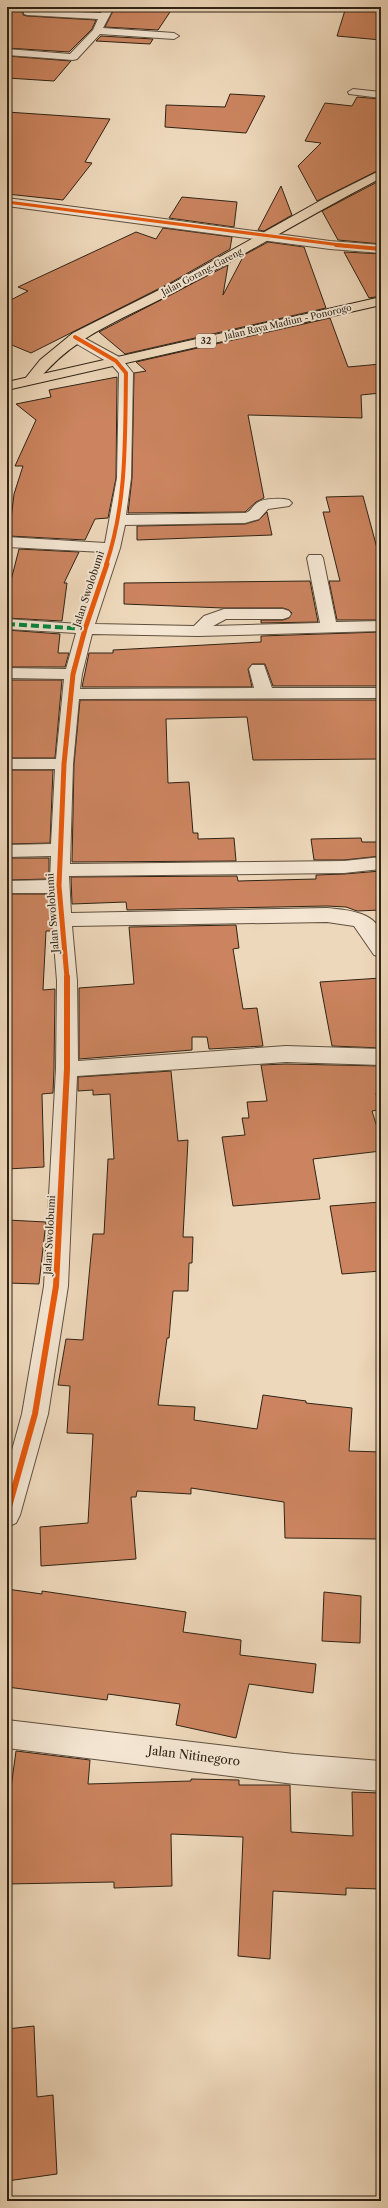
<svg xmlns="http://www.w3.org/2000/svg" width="388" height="2208" viewBox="0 0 388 2208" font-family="'Libre Caslon Text',serif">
<rect width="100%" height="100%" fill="#eed8bb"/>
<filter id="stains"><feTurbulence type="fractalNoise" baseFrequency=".005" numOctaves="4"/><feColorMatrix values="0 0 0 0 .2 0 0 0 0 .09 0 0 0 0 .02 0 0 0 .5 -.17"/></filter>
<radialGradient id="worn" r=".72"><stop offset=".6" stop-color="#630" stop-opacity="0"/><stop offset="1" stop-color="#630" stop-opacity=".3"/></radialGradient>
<path fill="#cb845f" stroke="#2f2315" d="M7,7H102L100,11L23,9V15L27,16L96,20L92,29L69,52L7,48Z
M115,7H147L172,9L158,30L105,27Z
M346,7H381V40L337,36Z
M101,36L153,39L150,44L96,41Z
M7,56L71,61L54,81L7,78Z
M230,94L265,96L246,133L165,127L166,105L225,107Z
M357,97L381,99V169L317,201L298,166L321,143L305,141L325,103L352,106Z
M7,112L110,119L85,162L92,163L63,200L7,194Z
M381,180V244L338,240L322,211Z
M281,186L292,215L264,231L258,230Z
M182,197L237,202L234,227L169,218Z
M163,228L232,237L230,249L172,282L31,353L7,343V302L28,291L18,287L136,232L156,239Z
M268,242L304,247L326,308L125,354L99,332L228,265L223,295L244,255Z
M344,252L381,254V296L369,298Z
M330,318L348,367L381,364V393L361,395L362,418L248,415L264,498L256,502L245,512L128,513L132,478L134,373L146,371L136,362Z
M117,377L116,478L108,518L95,519L85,540L9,536L14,494L23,466H15L36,420L16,404L51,397L49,390Z
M363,496L381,563V620H337L329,581H340L323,512H330L326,497Z
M267,512L272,535L137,540V526L245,524L259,520Z
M19,549L79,552L64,583H67L62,621L7,618V596Z
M310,581L318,622L261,623V620H283L289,618L292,613L289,610L283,608H223L124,604V583Z
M7,630L60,634L58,653H69L65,667H7Z
M381,632V686H273L265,664H252L248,669L252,687H82L89,653H113V650L261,642V636Z
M7,680H62L55,758H7Z
M80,700H381V759L253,760L247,717L166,719L168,783L189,782L193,833H198V839L234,838L236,861L72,862L74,764Z
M7,770H53L50,843L7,844Z
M361,838L362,842H381V856L344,860H314L311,839Z
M7,858H49V879L7,880Z
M381,871V910L357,911L346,907L327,906L127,910L126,902L72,904L71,877L237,876L238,881L316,879V875L344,874Z
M7,894H49L52,931H46L43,990L55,989L54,1069L53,1093L42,1094L44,1167L7,1169Z
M236,925L239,948L233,949L243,1009L257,1008L263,1046L209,1049L207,1037H192V1050L79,1059V988L134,984L129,927Z
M381,978V1048L332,1046L320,982Z
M286,1064L381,1066V1093H376L378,1110L372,1111L381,1140V1151L313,1159L320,1199L233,1206L222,1137L245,1135L242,1118H249L247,1102L267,1101L261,1065Z
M171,1071L178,1141L188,1140L183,1237H193L192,1263H189L188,1291H173L169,1338H167L158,1405L195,1407L194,1420L257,1429L263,1395L306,1401V1403L352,1408L349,1451L381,1452V1539L285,1538L284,1502L191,1488V1494L137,1491L136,1497H131L136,1559L41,1566L40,1527L88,1523L93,1434L67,1433L70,1386L58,1385L66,1339L83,1340L93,1234H104L108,1159H114L110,1094L93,1095V1090L78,1091V1077Z
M381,1202V1271L342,1274L330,1206Z
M7,1220L46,1222L39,1284L7,1283Z
M7,1589L42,1594V1591L186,1612L183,1632L241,1640L240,1655L316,1664L313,1693L249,1684L236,1738L176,1725L180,1704L108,1694L107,1700L7,1687Z
M324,1592L361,1596L360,1643L322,1641Z
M16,1751L90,1760L88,1784L191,1781V1779L239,1780V1785H290L291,1832L353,1836L352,1792L381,1793V1889L346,1888V1895L273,1891L270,1959L238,1956L243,1837L171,1834L172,1886L114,1888V1882L7,1884V1788H11Z
M34,2026L37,2097L53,2095L57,2174L7,2181V2029Z"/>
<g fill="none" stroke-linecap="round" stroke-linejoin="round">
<g stroke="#5f503e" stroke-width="2">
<path id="minor" d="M104,7H114L103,28L174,33L179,36L174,39L100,34L77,59L73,60L7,55V49L70,54L93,30L98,19L27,15L24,14V10L101,13Z
M353,89L381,92V98L349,94L348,92Z
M7,198L330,241L381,245V253L330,249L7,206Z
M75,333L121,358L133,373L131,478L126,515L245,513C251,512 252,506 257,503C263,498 282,498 289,500L292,503L289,506L268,509L259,519L245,523L125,525L120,548L95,624L194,626L204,616L224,609H283L289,611L291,614L289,617L283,619H226L213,626L320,623L307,558L309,555H321L323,558L336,622L381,621V631L198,636L92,634L82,674L80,689L254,688L249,669L252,665H264L272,688H381V698L79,699L73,764L70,864L344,861L381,857V869L344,873L69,876L71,913L327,908C345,910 376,911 381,934C382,941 381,950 381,957L374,955L354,926L327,922L72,926L77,981L78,1061L286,1046L381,1049V1065L286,1062L77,1076L68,1286L48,1414L20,1515L16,1523L7,1527V1468L22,1414L44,1286L56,1069L57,981L50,893H7V881L50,880L51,856L7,857V845L51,844L55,769H7V759H56L64,679L7,678V668L66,669L76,633L7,629V619L79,624L103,552L7,547V537L105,543L117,478L119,373L111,364L70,340L68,337Z
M7,1720L294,1754L381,1761V1791L294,1784L7,1748Z"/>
</g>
<g stroke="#2f2315" stroke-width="2">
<path id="major" d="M381,170V178C314,213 249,252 182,288C128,318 76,332 36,383H26L24,380L40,360L73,333L173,283L325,198Z"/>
</g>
<g stroke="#2f2315" stroke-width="2">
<path id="highway" d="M381,297V305L7,390V382Z"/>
</g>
<use href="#minor" fill="#f4e6d3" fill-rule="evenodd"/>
<use href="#major" fill="#eed8bb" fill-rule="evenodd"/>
<use href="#highway" fill="#eed8bb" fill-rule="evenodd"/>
<path stroke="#00873e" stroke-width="4" stroke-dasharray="8 4" stroke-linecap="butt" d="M7,624L85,629"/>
<g stroke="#f4e6d3" stroke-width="4">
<path id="cycleway-far4" d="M7,202L348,246"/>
</g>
<g stroke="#f4e6d3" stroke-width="5.5">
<path id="cycleway-far3" d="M336,245L381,249
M75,337L116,361L126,373C125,438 127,503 106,565"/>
</g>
<g stroke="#f4e6d3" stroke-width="7">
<path id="cycleway-far2" d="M67,978L59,886L64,764L73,674L85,629L107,564"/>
</g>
<g stroke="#f4e6d3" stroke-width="9">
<path id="cycleway-far1" d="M7,1514L35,1414L56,1286L67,1069V977"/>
</g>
<g stroke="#f4e6d3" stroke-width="11">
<path id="cycleway" d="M7,1515L8,1513"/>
</g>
<use href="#cycleway-far4" stroke="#e8590c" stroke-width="3"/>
<use href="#cycleway-far3" stroke="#e8590c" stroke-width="4"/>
<use href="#cycleway-far2" stroke="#e8590c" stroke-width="5"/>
<use href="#cycleway-far1" stroke="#e8590c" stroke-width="6"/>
<use href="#cycleway" stroke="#e8590c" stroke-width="8"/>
</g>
<g text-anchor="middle" stroke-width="4" stroke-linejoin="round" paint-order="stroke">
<g font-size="9" fill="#2f2315" stroke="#f4e6d3">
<text transform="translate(202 272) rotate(-28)" y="3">Jalan Gorang-Gareng</text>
<text transform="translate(288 322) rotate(-13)" y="3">Jalan Raya Madiun - Ponorogo</text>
</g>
<rect fill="#f4e6d3" stroke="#6a5e4e" stroke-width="1" x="196" y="334" width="20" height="14" rx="3"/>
<g font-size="9" font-weight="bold" fill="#2f2315">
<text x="206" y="344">32</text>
</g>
<g font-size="10" fill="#2f2315" stroke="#f4e6d3">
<text transform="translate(88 589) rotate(-72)" y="4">Jalan Swolobumi</text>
<text transform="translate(52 913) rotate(-94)" y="4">Jalan Swolobumi</text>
<text transform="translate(49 1235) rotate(-87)" y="4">Jalan Swolobumi</text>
</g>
<g font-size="12" fill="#2f2315" stroke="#f4e6d3">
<text transform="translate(194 1756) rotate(7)" y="4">Jalan Nitinegoro</text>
</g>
</g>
<rect width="388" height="2208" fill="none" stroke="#eed8bb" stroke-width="24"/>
<rect x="8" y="8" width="372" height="2192" fill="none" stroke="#2f2315" stroke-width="2"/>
<rect x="12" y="12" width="364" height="2184" fill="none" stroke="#2f2315"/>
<rect width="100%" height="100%" filter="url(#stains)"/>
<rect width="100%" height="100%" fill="url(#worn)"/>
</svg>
